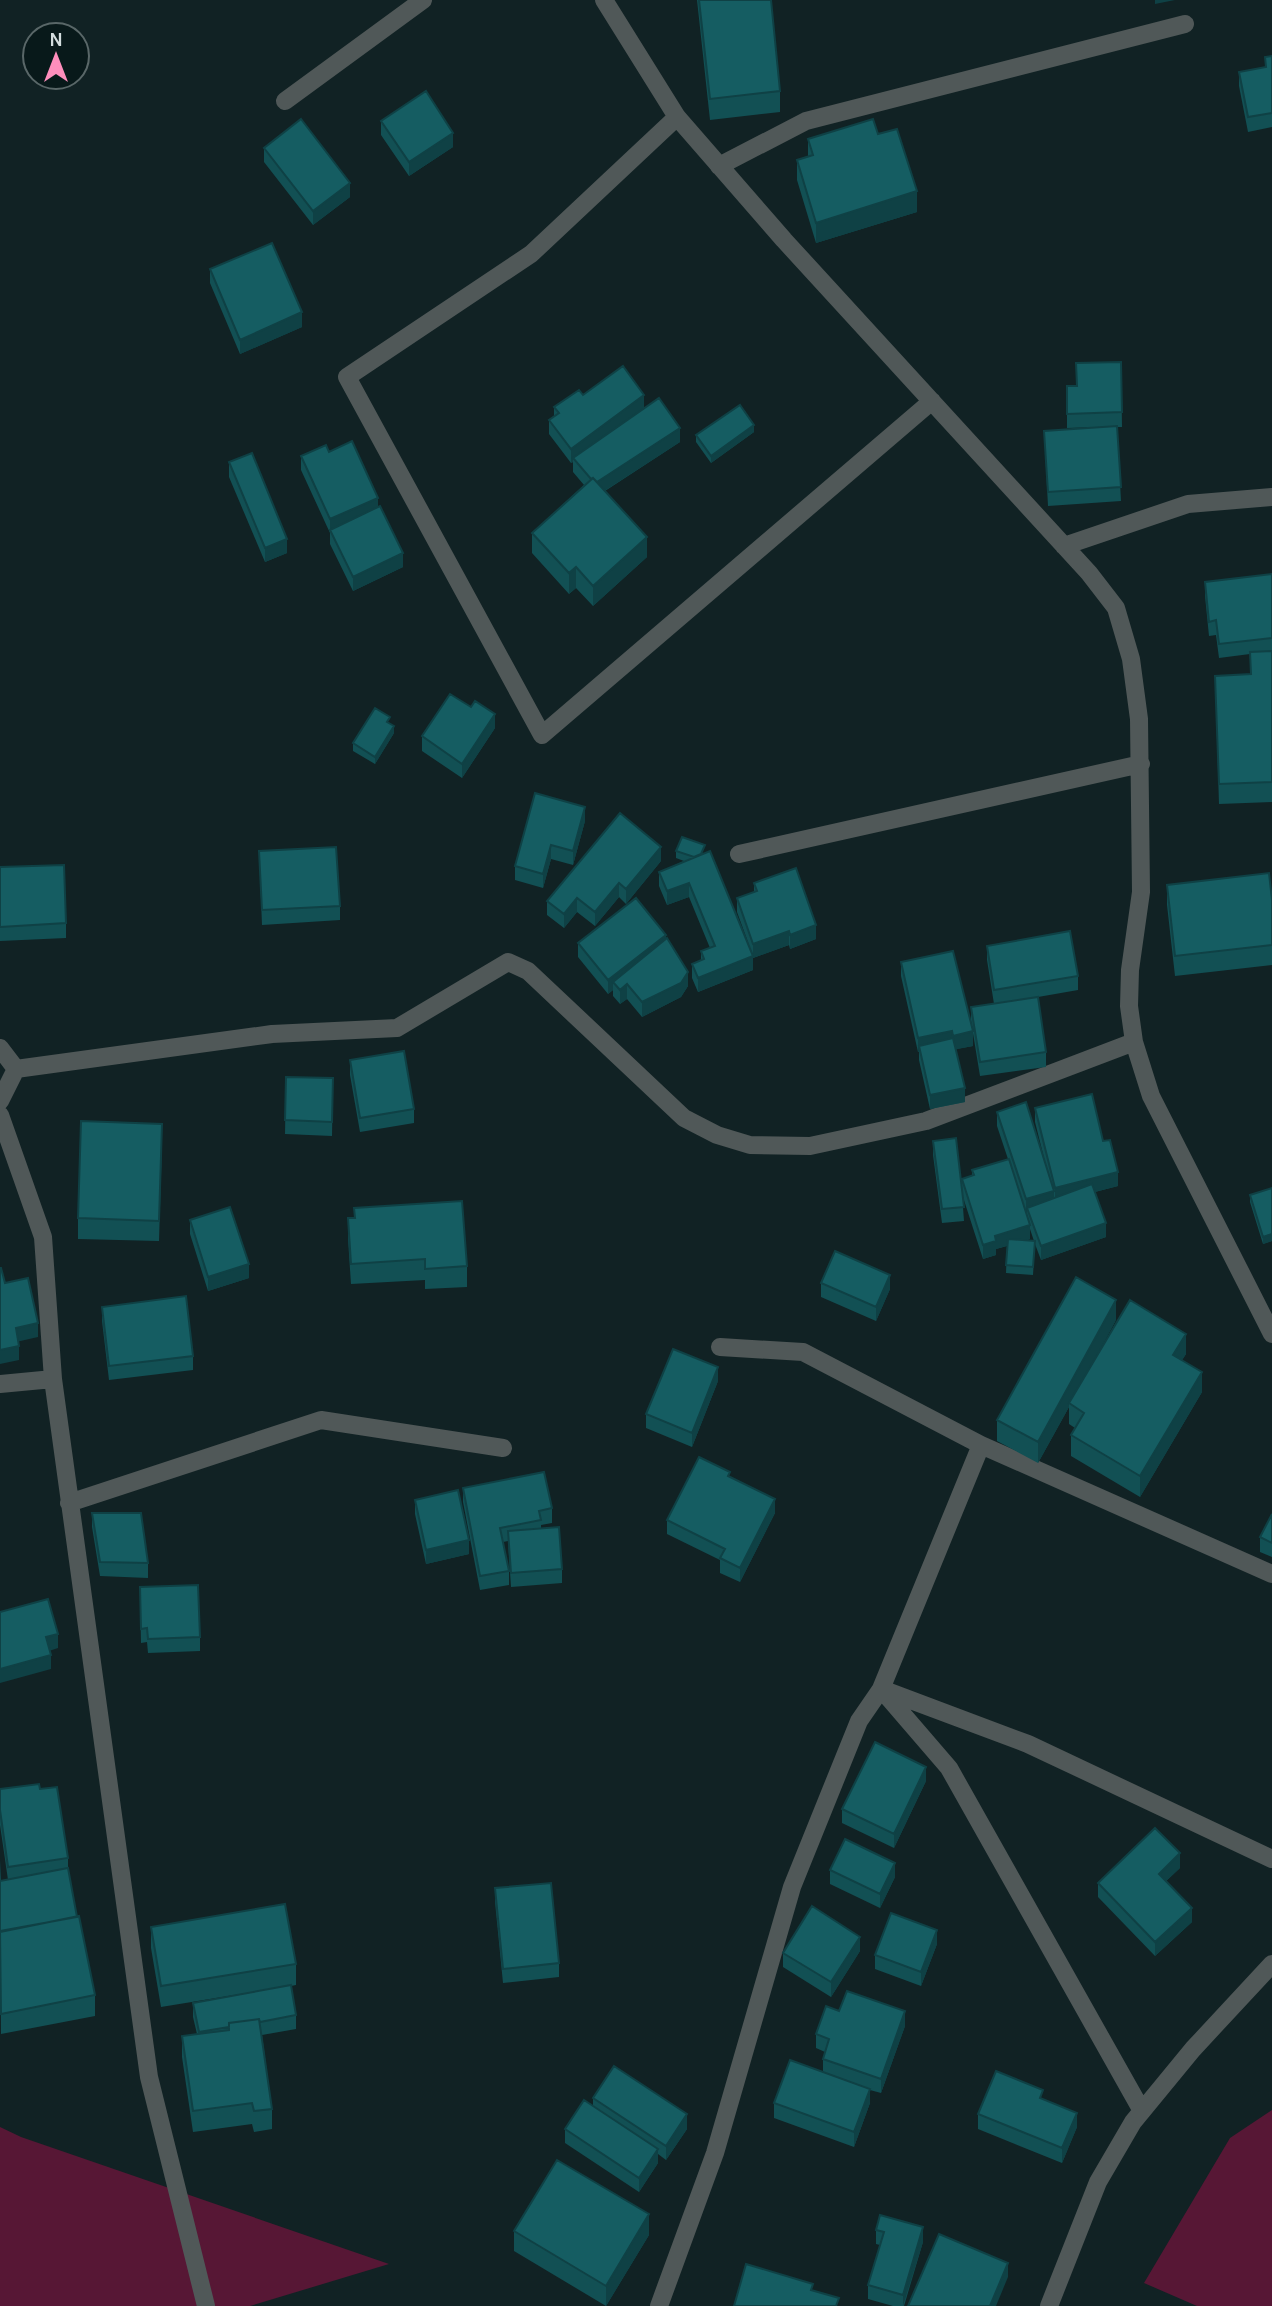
<svg xmlns="http://www.w3.org/2000/svg" width="1272" height="2306" viewBox="0 0 1272 2306" font-family="Karla,sans-serif">
<rect width="100%" height="100%" fill="#112224"/>
<path fill="#571735" d="M1272,2110V2306H1197L1144,2283L1230,2138Z
M0,2127L21,2137L389,2264L250,2306H0Z"/>
<g fill="none" stroke-linecap="round" stroke-linejoin="round">
<path stroke="#505858" stroke-width="18" d="M604,0L677,117L784,240L1089,573L1116,608L1131,659L1139,719L1141,892L1130,970L1129,1006L1134,1042L1151,1096L1272,1334
M285,101L423,0
M677,117L531,254L347,377L542,735L932,401
M719,166L806,121L1185,24
M1064,546L1188,504L1272,497
M739,854L1141,764
M0,1048L16,1069
M0,1101L16,1069L272,1034L397,1028L508,962L528,971L684,1118L717,1135L750,1145L810,1146L926,1121L1134,1042
M0,1115L43,1237L53,1379L149,2077L206,2306
M720,1347L803,1352L981,1445L1272,1574
M0,1384L53,1379
M69,1503L321,1420L503,1448
M881,1689L949,1768L1142,2111
M884,1690L1028,1744L1272,1859
M659,2306L715,2153L792,1887L859,1721L881,1689L981,1445
M1049,2306L1098,2182L1133,2122L1193,2049L1272,1964"/>
</g>
<path fill="#125054" fill-rule="evenodd" d="M697,0H771L780,91V112L710,120Z
M1272,56V127L1248,132L1239,86V72L1265,67V57Z
M381,121L453,147L409,176L381,135Z
M878,134L917,212L816,243L797,180V160L808,156V139Z
M264,148L350,197L313,225L264,162Z
M210,269L302,327L240,354L210,283Z
M1121,362L1122,427H1117L1121,501L1048,506L1044,431L1102,427L1067,428V386H1076Z
M583,395L644,408L680,442L605,491L647,557L593,606L576,588L569,594L532,553V533L584,485L573,472V462L571,463L549,434V420L554,416V407Z
M754,432L711,463L696,442V435Z
M329,452L378,506L403,567L353,591L330,544V533L301,470V456Z
M229,462L287,553L265,562L229,477Z
M1272,574V802L1219,804L1215,676L1250,674V654L1219,658L1216,635L1209,636L1205,596V582Z
M495,728L462,778L422,751V736Z
M394,733L375,764L353,751V743Z
M585,821L573,865L551,859L543,888L515,880V866Z
M259,851L340,906V920L262,925Z
M676,851L705,853L749,945L737,912V898L754,892V883L816,939L790,949L789,945L753,958V970L698,992L692,978V964L701,960V951L710,948L689,897L667,905L659,886V872L684,861L676,858Z
M661,861L626,904L619,897L595,926L577,912L564,928L547,915V901Z
M0,867L66,923V938L0,941Z
M1167,885L1272,900V965L1175,976L1167,905Z
M666,939L688,986L681,997L642,1017L627,999L620,1004L613,996V990L608,994L578,957V943Z
M987,946L1078,976V990L1038,997L1046,1052V1067L980,1076L971,1021V1007L994,1004L987,960Z
M901,962L973,1046L956,1049L965,1102L930,1109L919,1060V1052H918L901,976Z
M350,1060L414,1109V1123L360,1132L350,1075Z
M286,1077L333,1078L332,1136L285,1134Z
M1035,1108L1103,1141L1118,1186L1095,1192L1106,1237L1041,1260L1035,1244L1033,1275L1006,1273L1007,1246L996,1249V1255L983,1259L962,1194L964,1221L942,1223L933,1155V1141L962,1191V1179L972,1176V1170L1008,1159L997,1126V1112L1045,1162L1035,1122ZM1030,1229L1034,1241L1027,1240L1030,1239Z
M162,1144L159,1241L78,1239V1218Z
M1272,1188V1241L1263,1244L1250,1202V1195Z
M354,1208L467,1266V1287L425,1289V1280L351,1284L348,1239V1218H354Z
M190,1220L249,1278L208,1291L190,1234Z
M821,1283L890,1289L876,1321L821,1297Z
M102,1307L193,1356V1370L109,1380L102,1321Z
M1116,1320L1096,1357L1186,1354L1182,1360L1202,1392L1140,1497L1071,1456V1435L1075,1428L1069,1424V1407L1038,1463L997,1441V1420Z
M718,1381L692,1447L646,1428V1414Z
M730,1477L775,1513L740,1582L720,1573V1560L667,1534V1520Z
M463,1488L552,1508V1523L541,1525V1528L562,1569V1583L511,1587L508,1541L503,1542L509,1571V1585L480,1590L463,1502Z
M415,1500L469,1554L426,1564L415,1514Z
M92,1513L148,1563V1578L100,1576L92,1527Z
M1272,1514V1557L1260,1552V1537Z
M140,1587L200,1637V1651L148,1653L147,1642L141,1643Z
M926,1781L894,1848L842,1823V1809Z
M0,1789H40L68,1858V1868L77,1917L95,1995V2016L1,2034L0,1860L1,1881L8,1880L0,1825Z
M1180,1868L1166,1881L1192,1922L1155,1956L1098,1897V1883Z
M830,1870L895,1877L880,1908L830,1884Z
M495,1888L559,1963V1977L503,1983L495,1902Z
M151,1927L296,1964V1985L291,1986L296,2015V2029L262,2035L272,2109V2129L254,2132L252,2124L193,2132L182,2057V2036L197,2034L193,2017V2003L277,1988L161,2007L151,1948Z
M937,1944L921,1986L875,1969V1955Z
M860,1951L831,1997L783,1967V1953Z
M839,2011L905,2026L881,2093L870,2090V2103L854,2147L774,2118V2103L823,2071V2059L825,2052L816,2048V2034Z
M593,2098L687,2129L666,2160L658,2154V2163L639,2192L565,2143V2129L593,2106Z
M1043,2099L1077,2127L1062,2163L978,2129V2114Z
M876,2230L923,2242L904,2306H893L868,2299V2285L880,2245L876,2244Z
M514,2231L649,2235L606,2306L514,2251Z"/>
<path fill="#0f4145" d="M1155,0H1175L1155,4Z
M453,133V147L409,176V162Z
M350,183V197L313,225V211Z
M917,191V212L816,243V223Z
M302,312V327L240,354V340Z
M644,395V409L573,458V462L571,463V449Z
M754,425V432L711,463V456Z
M680,428V442L595,497V483Z
M378,498V512L330,530V519Z
M647,537V557L593,606V586Z
M287,539V553L265,562V548Z
M403,553V567L353,591V577Z
M576,567V588L569,594V573Z
M495,714V728L462,778V764Z
M394,726V733L375,764V757Z
M585,807V821L573,865V851Z
M551,845V859L543,888V874Z
M661,847V861L626,904V889Z
M619,883V897L595,926V912Z
M689,883V897L667,905V891Z
M577,898V912L564,928V914Z
M816,925V939L790,949V935Z
M789,931V945L753,958V970L698,992V978L753,956V944Z
M666,935V949L613,982V990L608,994V980Z
M688,972V986L681,997L642,1017V1002Z
M627,984V999L620,1004V990Z
M952,1031V1045L919,1046V1052H918V1038Z
M973,1031V1046L953,1050V1036Z
M965,1088V1102L930,1109V1095Z
M1118,1172V1186L1055,1202V1188Z
M1054,1191V1205L1027,1208V1213H1026V1199Z
M1106,1223V1237L1041,1260V1246Z
M1030,1225V1239L996,1249V1255L983,1259V1245L995,1236Z
M1272,1234V1241L1263,1244V1237Z
M249,1264V1278L208,1291V1277Z
M890,1275V1289L876,1321V1307Z
M1116,1300V1320L1070,1404L1069,1403V1407L1038,1463V1442Z
M38,1323V1337L16,1342V1328Z
M1186,1334V1354L1173,1375V1355Z
M19,1346V1360L0,1364V1350Z
M718,1367V1381L692,1447V1433Z
M1202,1372V1392L1140,1497V1476Z
M775,1499V1513L740,1582V1568Z
M469,1540V1554L426,1564V1550Z
M58,1634V1648L46,1652V1637Z
M51,1655V1669L0,1683V1669Z
M926,1767V1781L894,1848V1834Z
M1180,1853V1868L1159,1888V1874Z
M895,1863V1877L880,1908V1894Z
M1192,1908V1922L1155,1956V1942Z
M937,1930V1944L921,1986V1972Z
M860,1937V1951L831,1997V1982Z
M905,2011V2026L881,2093V2079Z
M870,2089V2103L854,2147V2132Z
M1077,2113V2127L1062,2163V2148Z
M687,2114V2129L666,2160V2146Z
M658,2149V2163L639,2192V2178Z
M649,2214V2235L606,2306V2286Z
M923,2227V2242L903,2306V2295Z
M1008,2263V2277L996,2306H990Z"/>
<path fill="#155d62" stroke="#0f4145" stroke-width="2" d="M699,0H771L780,91L710,99Z
M1272,56V113L1248,117L1239,72L1266,67L1265,57Z
M426,91L453,133L409,162L381,121Z
M301,119L350,183L313,211L264,148Z
M873,119L878,134L897,129L917,191L816,223L797,160L813,155L808,139Z
M272,243L302,312L240,340L210,269Z
M1121,362L1122,412L1067,414V386H1077L1076,363Z
M623,366L644,395L571,449L549,420L559,413L554,407L579,390L583,395Z
M659,398L680,428L597,482L593,478L591,479L573,458Z
M740,405L754,425L711,456L696,435Z
M1117,426L1121,487L1048,492L1044,431Z
M352,441L378,498L330,519L301,456L326,445L329,452Z
M252,453L287,539L265,548L229,462Z
M593,478L647,537L593,586L576,567L569,573L532,533Z
M380,506L403,553L353,577L330,530Z
M1272,574V638L1219,644L1216,620L1209,622L1205,582Z
M1272,651V782L1219,784L1215,676L1251,674L1250,652Z
M450,694L471,707L475,701L495,714L462,764L422,736Z
M375,708L390,717L387,722L394,726L375,757L353,743Z
M535,793L585,807L573,851L551,845L543,874L515,866Z
M620,813L661,847L626,889L619,883L595,912L577,898L564,914L547,901Z
M682,837L705,845L701,854L694,857L676,851Z
M336,847L340,906L262,910L259,851Z
M710,851L753,956L698,978L692,964L704,959L701,951L715,946L689,883L667,891L659,872Z
M64,865L66,923L0,927V867Z
M796,868L816,925L790,935L789,931L753,944L737,898L757,891L754,883Z
M1269,873L1272,900V945L1175,956L1167,885Z
M636,898L666,935L608,980L578,943Z
M1070,931L1078,976L994,990L987,946Z
M667,938L688,972L681,983L642,1002L627,984L620,990L613,982Z
M953,951L973,1031L953,1036L952,1031L918,1038L901,962Z
M1038,997L1046,1052L980,1062L971,1007Z
M953,1038L965,1088L930,1095L919,1046Z
M404,1051L414,1109L360,1118L350,1060Z
M286,1077L333,1078L332,1122L285,1120Z
M1092,1094L1103,1141L1110,1140L1118,1172L1055,1188L1035,1108Z
M1026,1102L1054,1191L1026,1199L997,1112Z
M81,1121L162,1124L159,1221L78,1218Z
M956,1138L964,1207L942,1209L933,1141Z
M1009,1159L1030,1225L995,1236L996,1241L983,1245L962,1179L974,1175L972,1170Z
M1092,1184L1106,1223L1041,1246L1027,1208Z
M1272,1188V1234L1263,1237L1250,1195Z
M462,1201L467,1266L425,1269V1259L351,1264L348,1218H355L354,1208Z
M230,1207L249,1264L208,1277L190,1220Z
M1008,1239L1035,1241L1033,1267L1006,1265Z
M835,1251L890,1275L876,1307L821,1283Z
M0,1268H1L5,1283L28,1278L38,1323L16,1328L19,1346L0,1350Z
M1076,1277L1116,1300L1038,1442L997,1420Z
M186,1296L193,1356L109,1366L102,1307Z
M1130,1300L1186,1334L1173,1355L1202,1372L1140,1476L1071,1435L1084,1413L1069,1403Z
M673,1349L718,1367L692,1433L646,1414Z
M699,1457L730,1472L728,1476L775,1499L740,1568L720,1558L725,1549L667,1520Z
M544,1472L552,1508L539,1511L541,1520L500,1528L509,1571L480,1576L463,1488Z
M458,1490L469,1540L426,1550L415,1500Z
M92,1513H141L148,1563L100,1562Z
M1272,1514V1543L1260,1537Z
M559,1527L562,1569L511,1573L508,1531Z
M198,1585L200,1637L148,1639L147,1628L141,1629L140,1587Z
M48,1599L58,1634L46,1637L51,1655L0,1669V1612Z
M875,1742L926,1767L894,1834L842,1809Z
M39,1784L40,1789L57,1787L68,1858L8,1867L0,1810V1789Z
M1155,1828L1180,1853L1159,1874L1192,1908L1155,1942L1098,1883Z
M845,1839L895,1863L880,1894L830,1870Z
M68,1868L77,1917L0,1931V1881Z
M551,1883L559,1963L503,1969L495,1888Z
M285,1904L296,1964L161,1986L151,1927Z
M812,1906L860,1937L831,1982L783,1953Z
M891,1913L937,1930L921,1972L875,1955Z
M79,1916L95,1995L1,2014L0,1932Z
M291,1985L296,2015L260,2022L259,2019L229,2023V2027L199,2032L193,2003Z
M847,1991L905,2011L881,2079L823,2059L829,2039L816,2034L826,2006L839,2011Z
M259,2019L272,2109L254,2111L252,2103L193,2111L182,2036L229,2030V2023Z
M790,2060L870,2089L854,2132L774,2103Z
M614,2066L687,2114L666,2146L593,2098Z
M996,2071L1043,2090L1040,2098L1077,2113L1062,2148L978,2114Z
M584,2100L658,2149L639,2178L565,2129Z
M557,2160L649,2214L606,2286L514,2231Z
M880,2215L923,2227L903,2295L868,2285L884,2232L876,2230Z
M939,2234L1008,2263L990,2306H908Z
M746,2264L813,2284L811,2290L839,2298L836,2306H734Z"/>
<g transform="translate(56 56)"><circle r="33" fill="#08191a" stroke="#596768" stroke-width="2"/>
<path d="M0-5L12 26L0 18L-12 26Z" fill="#fe8ebc"/>
<text y="-10" font-size="19" font-weight="bold" text-anchor="middle" fill="#d3ddde">N</text>
</g>
</svg>
